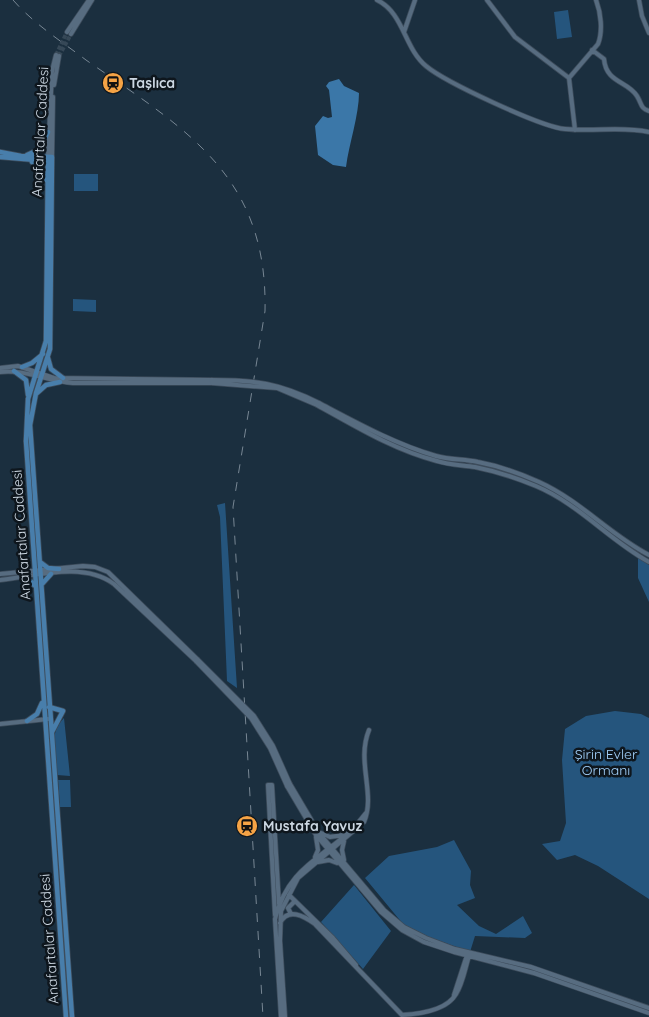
<svg xmlns="http://www.w3.org/2000/svg" width="649" height="1017" viewBox="0 0 649 1017" font-family="Quicksand,sans-serif">
<rect width="100%" height="100%" fill="#1b2f3f"/>
<path fill="#25557d" d="M568,10L572,37L557,39L554,12Z
M74,174H98V191H74Z
M73,299L96,300V312L73,311Z
M225,503L237,688L227,681L220,517L217,505Z
M638,557L649,565V602L638,578Z
M615,711L641,714L649,718V899L598,866L575,855L557,860L542,844L560,841L566,823L562,760L565,729L586,716Z
M64,718L70,776L57,775C55,756 48,733 64,718Z
M58,780H70L71,807H60Z
M454,840L471,871L470,885L475,898L457,905L479,926L496,934L523,916L532,933L525,938L475,936L470,952L429,937L403,924L365,878L389,856L437,847Z
M354,885L391,931L363,969L321,922Z"/>
<path fill="#3b77a8" d="M339,79L344,86L359,93C359,115 349,144 346,167L333,165L318,155L315,126L323,116L328,118L332,117L329,90L326,86L329,82Z"/>
<g fill="none" stroke-linecap="round" stroke-linejoin="round">
<path stroke="#364857" stroke-width="4" stroke-dasharray="4 2" stroke-linecap="butt" d="M56,55L67,32
M59,56L71,34"/>
<g stroke="#3d4c5b" stroke-width="5.5">
<path id="secondary" d="M377,0C404,13 404,48 426,66C445,82 541,127 565,129C593,132 622,126 649,132
M487,0L515,37L569,78L575,130
M639,0L642,16L649,33
M67,32L89,0
M404,32L415,0
M71,34L92,0
M592,50L604,59C606,83 628,81 637,96C642,104 640,108 649,111
M569,78L598,44C603,31 601,13 596,0
M54,85L59,56
M48,157L52,71L56,55
M52,157L53,97
M0,368L18,366L54,378L211,380
M0,372C25,369 47,381 73,383H212
M319,403C357,423 395,444 436,456C450,460 464,459 478,462C499,466 519,473 539,482C581,501 610,535 649,555
M317,405C355,426 394,450 437,461C449,465 462,465 475,467C495,471 517,478 536,486C579,504 609,540 649,562
M0,574L83,566L95,567L108,572L197,659
M0,580C36,576 83,561 114,584L196,661
M0,724L48,719
M290,784L319,833L384,910L404,927L426,938L455,949L531,967L649,1008
M268,785H272L279,904
M268,785L275,915
M287,786L316,835L381,912L402,930L424,942L454,952L534,973L649,1013
M321,833L330,837L343,835
M315,857L318,850L316,837
M344,860L342,850L344,841
M318,862L329,860L337,863
M289,895L333,938L356,965
M291,914L288,908L294,902
M280,923C288,907 304,916 315,924L402,1015C419,1014 447,1010 456,994C463,983 465,968 469,956
M454,995L467,955
M281,1017L275,919C290,859 335,856 366,813
M285,1017L280,941L281,911L298,878L364,822C376,794 356,762 369,730"/>
</g>
<g stroke="#3d4c5b" stroke-width="6">
<path id="primary" d="M0,152L21,156L52,157L50,349L36,393L30,425L72,1017
M27,155L40,149L48,132
M0,157L48,161
M48,157L46,341L28,399L26,441L66,1017
M32,162L40,166L46,180
M48,358L51,369L63,378
M22,367L32,363L43,354
M14,371L26,380L28,395
M37,393L46,385L60,382
M40,562L48,568L59,569
M27,577L34,585
M42,584L51,574
M49,707L63,711
M27,721L37,714L42,703
M52,732L63,711"/>
</g>
<use href="#secondary" stroke="#576c80" stroke-width="4"/>
<use href="#primary" stroke="#487eab" stroke-width="4.5"/>
<path stroke="#788794" stroke-width="1" stroke-dasharray="9 9" stroke-linecap="butt" d="M13,0C34,24 61,41 86,60C185,129 268,175 265,311L233,507L263,1017"/>
<g stroke="#3d4c5b" stroke-width="5.5" stroke-linecap="butt">
<path id="secondary-bridge" d="M211,380C255,380 279,383 319,403
M212,383L277,388L317,405
M197,659L254,716L273,746L290,784
M196,661L251,718L270,748L287,786"/>
</g>
<use href="#secondary-bridge" stroke="#576c80" stroke-width="4"/>
</g>
<defs>
<g id="station-disc" transform="scale(1.125)"><circle r="9.5" fill="#f5a345" stroke="#0e161d"/><path d="M-3-6H3Q5-6 5-4V2Q5 4 3 4L4.5 6H3L1.5 4h-3L-3 6H-4.5L-3 4Q-5 4-5 2V-4Q-5-6-3-6ZM-3.5-4v3h7v-3ZM-3.5 1v1.5H-2V1ZM2 1v1.5H3.5V1Z" fill="#111"/></g>
</defs>
<g fill-rule="evenodd">
<use href="#station-disc" x="113" y="83"/>
<use href="#station-disc" x="247" y="826"/>
</g>
<g text-anchor="middle" stroke-width="5" stroke-linejoin="round" paint-order="stroke">
<g font-size="14" font-weight="bold" fill="#ccd7e2" stroke="#0e161d" text-anchor="start">
<text x="129" y="88">Taşlıca</text>
<text x="263" y="831">Mustafa Yavuz</text>
</g>
<g font-size="14" fill="#ccd7e2" stroke="#0e161d">
<text transform="translate(40 132) rotate(-87)" y="5">Anafartalar Caddesi</text>
<text transform="translate(21 535) rotate(-94)" y="5">Anafartalar Caddesi</text>
<text transform="translate(49 939) rotate(-94)" y="5">Anafartalar Caddesi</text>
</g>
<g font-size="14" fill="#a3d2fd" stroke="#0e161d">
<text x="606" y="759">Şirin Evler<tspan x="606" dy="16">Ormanı</tspan></text>
</g>
</g>
</svg>
